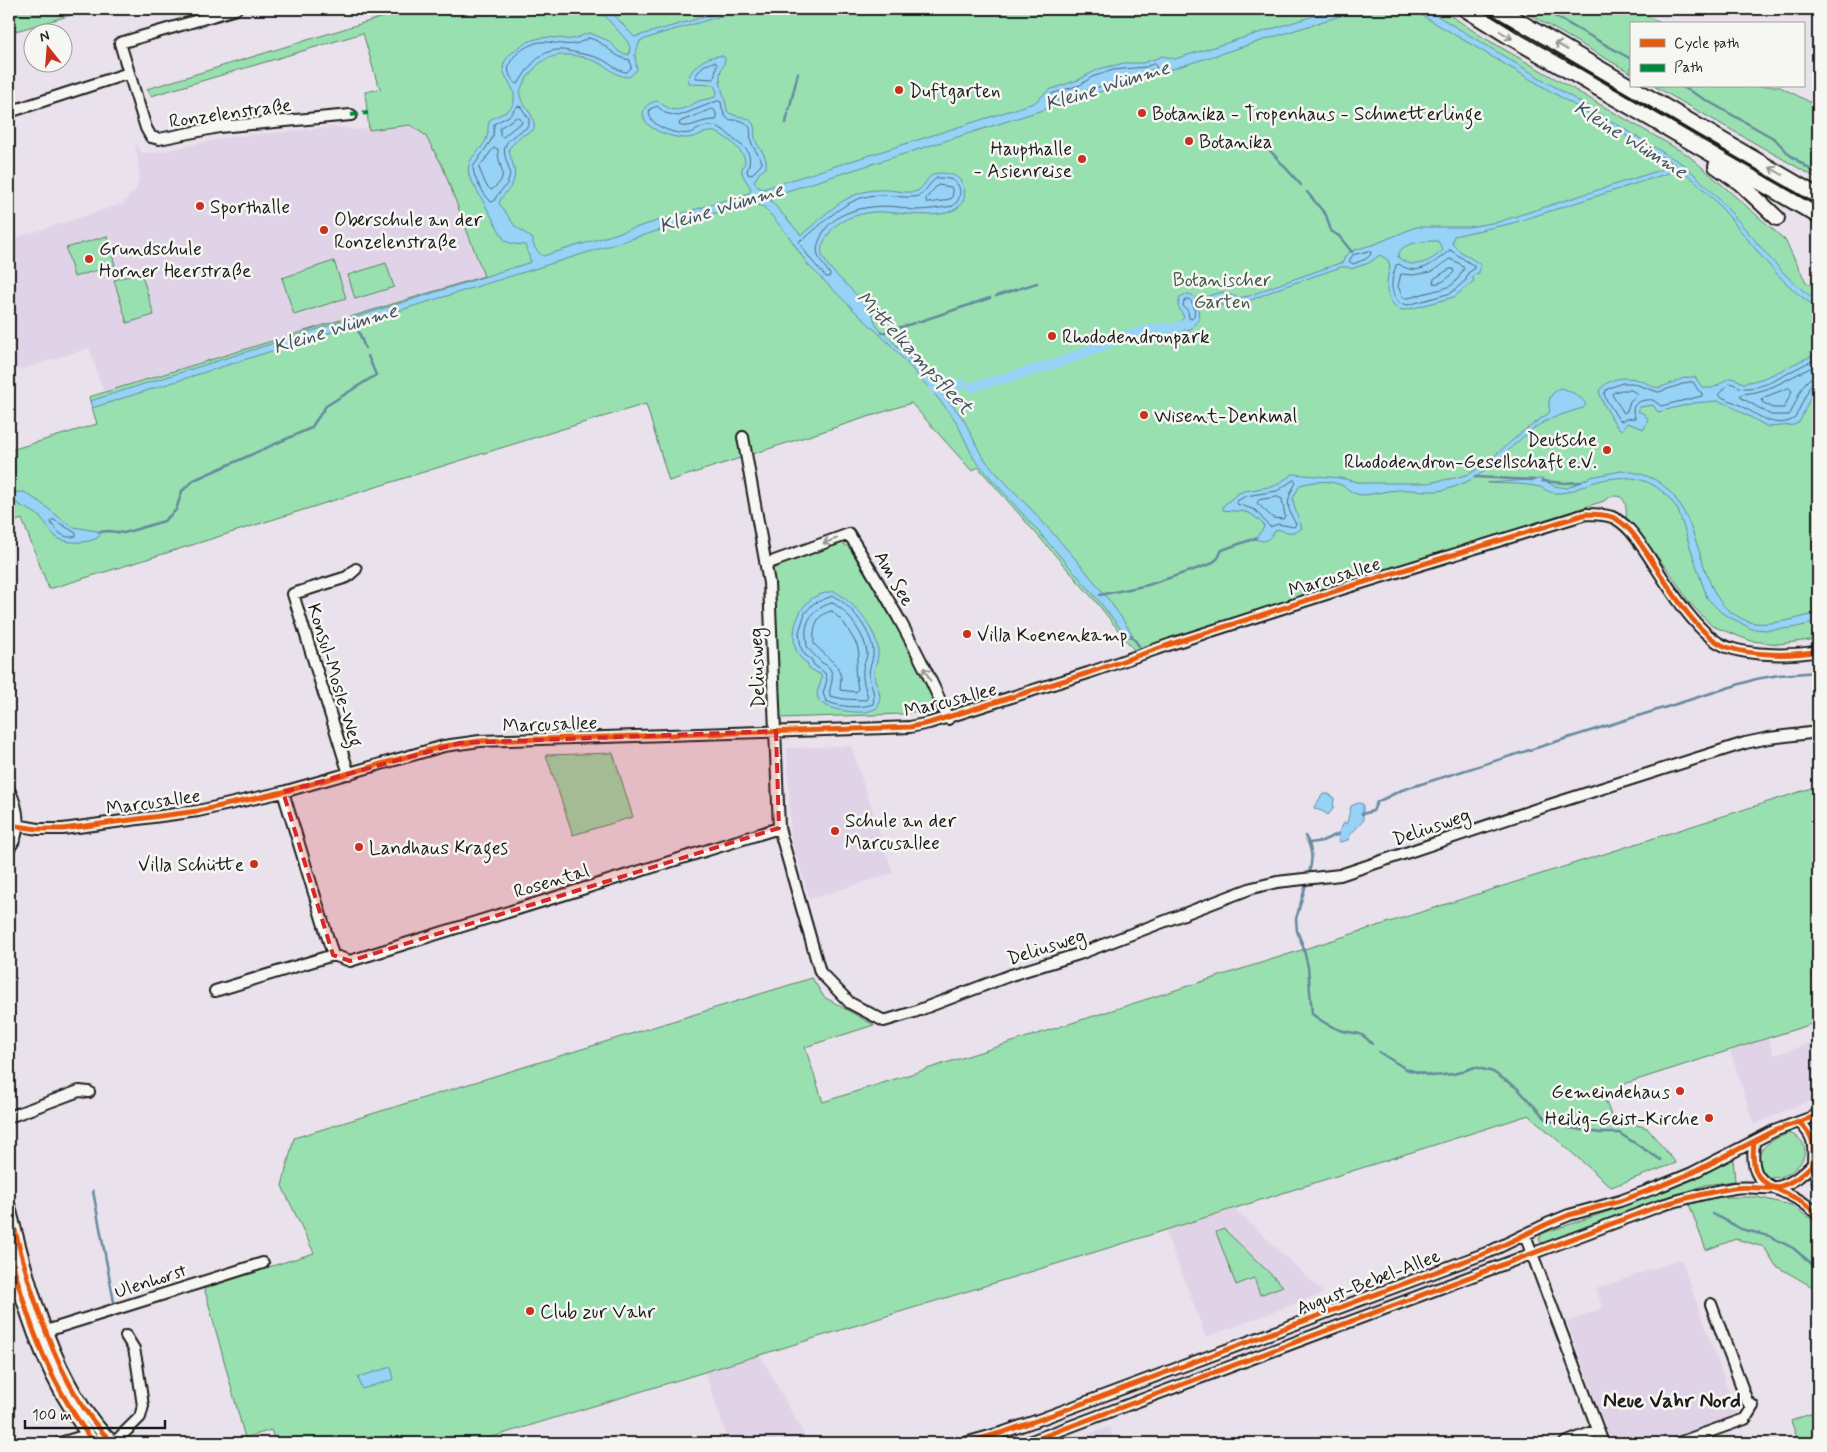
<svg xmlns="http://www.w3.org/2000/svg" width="1827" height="1452" viewBox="0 0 1827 1452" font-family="Mynerve,sans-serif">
<rect width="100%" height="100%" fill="#e9e1ec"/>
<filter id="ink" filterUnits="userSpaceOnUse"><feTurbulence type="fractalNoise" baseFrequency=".02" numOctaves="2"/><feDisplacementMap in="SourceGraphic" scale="10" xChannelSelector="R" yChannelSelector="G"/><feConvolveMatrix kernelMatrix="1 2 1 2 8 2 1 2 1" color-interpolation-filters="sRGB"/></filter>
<g filter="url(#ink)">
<path fill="#e0d3e8" d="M407,123L425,135L442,165L484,276L104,393L89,348L9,373V240L122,204L137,188L140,175L135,141L141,153H155L227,137L334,127H343L351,130Z
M851,746L893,873L810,899L791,839L787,748Z
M1768,1038L1774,1055L1818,1041V1098L1790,1108L1754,1125L1730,1050Z
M1235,1209L1324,1293L1206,1337L1165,1230Z
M1681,1259L1738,1417L1667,1443H1611L1567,1322L1603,1308L1596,1289Z
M760,1355L809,1443H729L705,1372Z
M1110,1427L1114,1443H1061L1107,1428Z"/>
<path fill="#98e0af" stroke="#5a7e66" d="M9,9H92L9,33Z
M409,9H1441L1481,36L1688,155L1785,240L1806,282L1818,290V639L1779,644L1751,641L1712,626L1689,602L1671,574L1635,529L1627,521C1625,512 1629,497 1616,496C1611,496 1608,498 1604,501L1134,650L1097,603L978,467L972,471L911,403L669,481L646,404C446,463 248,529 49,589L22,519L9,524V456L13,454L11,450L97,424L89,397L484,276L442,165L425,135L410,125L369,130L365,92L381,89L377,82L363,33L151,96L147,89Z
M1520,9H1635L1662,24H1631V73Z
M1654,86H1778L1814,104L1818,117V179Z
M107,236L115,265L74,277L66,248Z
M334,261L346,298L294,315L282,278Z
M386,263L394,287L355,299L348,275Z
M141,272L154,315L127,323L114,280Z
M837,543H842L850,548L896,624L937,707L903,714L779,718C777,668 780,616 769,567Z
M613,753L633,817L573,835L546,755Z
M1818,786V1022L1602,1091L1612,1118L1647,1128L1676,1163L1611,1187L1529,1115L1131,1241L473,1443H276L271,1430L245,1438L204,1287L314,1253L282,1186L294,1138L812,978L824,997L874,1025L805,1047L823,1102Z
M1789,1133C1826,1146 1789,1189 1761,1175C1760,1170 1757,1163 1758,1159C1760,1144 1777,1138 1789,1133Z
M1733,1158L1735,1181L1705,1185L1546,1243H1542L1539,1240L1541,1234L1624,1206L1690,1179Z
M1732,1197H1757L1791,1205L1818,1224V1290L1776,1266L1764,1247L1736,1239L1706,1250L1689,1204L1711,1198Z
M1224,1229L1283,1286L1260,1295L1254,1278L1236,1285L1216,1232Z
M1818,1411V1443H1799L1791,1421Z"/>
<path fill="#96d3f7" stroke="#658a9f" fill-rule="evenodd" d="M599,9H609L634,37L732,9H746L659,34L640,41L635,55L637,70L629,77C617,77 611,69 601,64C580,54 551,48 534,69C529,75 522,84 520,92C518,104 537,113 534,130L521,136L509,148C509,158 517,168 514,179C512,189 502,194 499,203L515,226L533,239C532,245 537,252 543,256L749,193L751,189C749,184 743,178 742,172C741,168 744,166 745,161C745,153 730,140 723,136C708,125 699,139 684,138C673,137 659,133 651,127C637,116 643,102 659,101C675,116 682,109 699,101C704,99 710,99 715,97L717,92L714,85L690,84L688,79C693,65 707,55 723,56L725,58C725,64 721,68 720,74C719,86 726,99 727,111C734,118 746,115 752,122C756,127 754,133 755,138C758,150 768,153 766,168L760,172L754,181L758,187L763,189L1034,103L1049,90L1078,80L1099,69L1124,63H1143L1163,56L1175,59L1336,9H1373L1346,14L771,196V201L801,235C825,216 846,190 879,190C889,189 905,193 913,192C928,191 923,168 949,174C954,175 957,177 960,180C965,186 966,194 963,201C952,225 894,210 873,212C857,214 836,220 828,235C824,241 820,247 822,255C828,271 852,288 862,301C866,306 873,312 874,319C876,324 876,326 880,330C884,334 889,338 893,342C916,364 938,388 958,412C971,428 974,446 986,461C1000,478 1016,493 1031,509C1066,548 1105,590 1133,635L1130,638L1125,634L1090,590L974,459L956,421L937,397L890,344L861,317L808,265L788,235L764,207L751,202L385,315L92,408L90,401L531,262L525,245L513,244L505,241L469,176C465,155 482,153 487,137C489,132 487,126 489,122C493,114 510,116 514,101C518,80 485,71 518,48C530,39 542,36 557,38C562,38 567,40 572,39C579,38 584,34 590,33L609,41L619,52L629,55L630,47L627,41Z
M1411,9H1426L1684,165C1707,185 1727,208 1747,231C1769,257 1789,283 1818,301V308C1783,287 1761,255 1735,224C1719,204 1701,185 1681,169L1513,223L1454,236L1452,243C1458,253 1473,257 1481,266L1478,275L1475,274L1472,276L1474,281L1454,297L1414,308L1404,310L1399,309L1392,303L1387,291V281L1390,266L1388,260L1380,255L1369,263L1351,269L1348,267H1341L1277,289L1244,303L1226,306L1210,302L1202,304L1198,308L1199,319L1191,329L1177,331L1174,329L1184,317L1178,306L1180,297C1193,290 1190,297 1200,300L1211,295L1223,292L1238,298L1249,296L1274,286L1343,262L1345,256L1351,251L1375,244L1416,227H1468L1498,222L1676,165ZM1429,241H1438L1443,250C1430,262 1413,271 1398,257C1400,243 1417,243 1429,241Z
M1818,354V384L1809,400L1800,421L1794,425L1768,427L1727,404L1718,401L1694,403L1658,412L1653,405L1640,407L1638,411L1644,414L1648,419L1644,429L1627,423L1622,430L1617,427L1603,403L1599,391C1609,376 1630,375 1646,383C1651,385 1655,389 1661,387C1673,384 1682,376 1695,377L1702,387C1715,391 1718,384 1729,378L1736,379L1743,383C1771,380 1792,362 1818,354Z
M1560,388C1568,389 1584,398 1586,405L1583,408C1566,413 1549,418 1534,428C1501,453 1489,478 1444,490C1430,493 1414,489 1399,490C1387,490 1373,495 1361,495C1354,494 1350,491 1345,487C1331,479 1314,481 1300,485L1293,498L1294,506L1302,528C1295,535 1286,532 1277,529C1268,538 1269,544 1255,539L1263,529L1264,525C1246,507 1245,513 1223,510V506L1237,494L1244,491L1275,486L1293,474L1340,478L1363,483H1427L1455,478L1469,474L1485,464L1520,434L1550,412C1547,400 1550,394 1560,388Z
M1621,471C1678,473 1689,521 1704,566C1711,586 1717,605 1737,616C1742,619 1748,622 1754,623C1775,625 1798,618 1818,613V622L1792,628L1769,630L1752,629L1722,613L1707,598L1678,510C1658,478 1630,472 1595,482C1582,486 1569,494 1555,493C1550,493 1545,489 1540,487C1523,483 1504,484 1487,483L1542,479L1554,486L1567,488L1591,477Z
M18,492H24L40,502L65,522L74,527L102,532C100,534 99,537 97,538C86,544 64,544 55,536C49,530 46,522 40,517C32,509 21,508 13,500V494Z
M834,591C853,601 880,632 878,655C878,660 875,665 874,670C873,680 879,687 880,696C880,700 878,704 878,708C874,709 870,711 866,712C855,713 822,710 818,698C815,690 823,683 821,675L809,668L807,663C786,651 793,615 809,601C815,595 825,593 834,591Z
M1323,794H1329L1334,798L1333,809L1328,815L1322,811L1315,809L1314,807Z
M1358,803L1363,804V821L1351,834L1348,840L1340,842L1337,835L1344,823H1347L1351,806Z
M391,1367L394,1379L362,1389L358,1377Z"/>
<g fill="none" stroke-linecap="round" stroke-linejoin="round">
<path stroke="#4d6574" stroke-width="1" d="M589,38C607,42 612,58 630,60L631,68L627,72C618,72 611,64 603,60C592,55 581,54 569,51C543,45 531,64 518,84L515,83C513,80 510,77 509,73C505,58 527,44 540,42C552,41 563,46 575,44C580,43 584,40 589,38Z
M715,62L717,64L714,79L696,78V75L703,66Z
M1154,64L1157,67L1155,69L1051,102L1048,100L1051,94L1080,85L1092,77L1113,70L1145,67Z
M718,101L721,102C725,131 736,113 748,125C752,129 750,136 751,141C753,149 759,154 762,162L761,165L751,175L748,174L747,171C749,165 751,159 748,152C745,147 741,145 737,142C728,135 723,126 711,126C702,125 697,131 690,133C677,136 644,125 650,109L657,106L665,113L678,116Z
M518,106L521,107L529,119V126C523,131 516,133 510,139C496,153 513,164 509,179C507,187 497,193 494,201L491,202C483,193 474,180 473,167L490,142L493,136L494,124L509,116Z
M713,109L715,111L717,117L716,120C701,119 689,130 679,125L680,122Z
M517,117L520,118L522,123L515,127L503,137L500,136V128Z
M494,148L498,149C497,168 512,176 491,190L486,185L479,168Z
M937,178C942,178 949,178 954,181C963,187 961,200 953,206C940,208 927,210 914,210C909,210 904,208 899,207C873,204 836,209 823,233C812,252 818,258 830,274L829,277H826L812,261L799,243L800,240L805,238C827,220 848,195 880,195C889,195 910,199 918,196C926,193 929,182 937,178Z
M938,185L951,187L953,192L952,198L943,201L927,203L926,199Z
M1450,250L1474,266V269L1468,273L1466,280L1451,293L1408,305L1399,303C1388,288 1392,281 1396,265L1399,264C1418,279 1436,261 1450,250Z
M1370,251L1371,254L1366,259L1353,264L1349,261L1353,255Z
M1450,259L1459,263L1464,268C1453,290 1447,287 1426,293C1418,295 1410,299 1403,298L1398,286L1401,274L1413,275L1431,272Z
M1450,269H1453L1454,272C1448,278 1441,285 1433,283L1434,279Z
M1189,299C1194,303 1197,314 1192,319L1189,318L1188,311L1183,306L1184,301Z
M1818,359C1794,366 1771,389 1744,388C1739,388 1735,384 1729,383L1718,395C1724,399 1733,401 1740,405C1756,414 1777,431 1795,418L1810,386L1814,383L1818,382
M1818,365C1790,375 1774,392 1742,394L1740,397L1771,415H1789C1798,403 1800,377 1818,376
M1689,382H1693L1698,390L1702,393V396L1661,406L1653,400C1647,399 1633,401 1633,410C1633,413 1635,415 1635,418L1626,419L1622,421L1619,420L1607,401L1604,394L1607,389L1622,383H1632L1658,392Z
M1789,388L1792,391L1784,408H1773L1762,402L1763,398Z
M1622,390H1631L1638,394L1630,401L1627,411L1624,413L1612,395L1613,393Z
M1294,480L1296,483C1286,499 1286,508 1296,524L1294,527L1278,524L1270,527L1255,510L1237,504V501L1246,496L1277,491Z
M1278,497L1282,499L1285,516L1283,519L1273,518L1257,503L1259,500Z
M52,520H54L76,533V536C65,540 57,532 51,523Z
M833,596C850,603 875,635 873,655C873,661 869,667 869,674C870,684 876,694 873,704C861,709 838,707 826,701L823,693L827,680L825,673L814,665L811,659L805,655L801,648L799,632L805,613L813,604Z
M832,603C846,608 867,638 867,654C867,659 863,664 863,669C862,679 865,688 868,697L866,700L844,699L830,696C828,687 836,679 830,669C828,665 825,665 821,662C820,661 809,650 808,648C806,645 807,641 806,637C804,619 816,607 832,603Z
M832,611L844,623L857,645L859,654L855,670L858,689L856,692L840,690L841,677L837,666L814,644C813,629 815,614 832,611Z"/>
<path stroke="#658a9f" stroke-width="2.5" d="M1542,9L1631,59
M1681,86L1775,139L1790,155L1818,175
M789,110L798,73
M786,123L788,114
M1266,146L1301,185
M1307,192L1326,215L1331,231L1339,236L1352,252
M996,296L1037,283
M355,322L365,348
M918,322L990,298
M882,333L914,323
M1475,477L1534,480
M1542,481L1565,483L1581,482
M99,532L109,531L124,533L164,521L176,510L182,491L194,480L311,428L326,406L376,375L368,356
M1100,595L1148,585L1211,564L1218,558L1222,550L1256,538
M1131,635L1139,646
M1362,814L1373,811L1377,802L1402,790L1756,679L1779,675L1818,672
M1305,836C1313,849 1313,861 1308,876
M1310,843L1322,841L1338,834
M1307,881L1296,919L1297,931L1303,946L1308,967L1312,1014C1321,1021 1329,1026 1340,1030C1357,1036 1357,1028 1372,1044
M1379,1052L1406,1069L1432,1076L1454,1074L1475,1067L1493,1072L1517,1088L1546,1119L1570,1128L1600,1133H1619L1661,1160
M93,1191L114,1302
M1713,1214L1741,1229L1769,1236L1793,1248L1818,1269"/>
<path stroke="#96d3f7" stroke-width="10" d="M972,387L1055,364L1126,336L1159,328L1174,329L1185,324
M934,389L962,384"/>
<g stroke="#1c1c1c" stroke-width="14">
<path id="minor" d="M1816,9H1818
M129,73L146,128L151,137L159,139L219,127L351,115
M9,112L129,73L120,43L236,9
M743,437L769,583L779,828L820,972L850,1003L884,1021L914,1012L1011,975L1079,954L1252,888L1277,882L1340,875L1534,810L1745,743L1769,738L1818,732
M766,564L849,534C885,593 921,654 948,719
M349,774L293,594L347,577L356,569
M283,792L333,955
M16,825L38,829H63L198,811L283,792L444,746L480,741L885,728L910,727L929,723L1088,673L1171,644L1345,588L1586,514C1595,514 1603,514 1612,517C1628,524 1637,539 1646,552C1664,579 1697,637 1727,647C1751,656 1794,656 1818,651
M215,991L333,955L350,961L779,828
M9,1117L79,1091L89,1092
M1799,1122C1814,1136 1814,1143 1813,1163C1813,1169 1817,1177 1818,1183
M1754,1142C1749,1186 1767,1182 1799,1200C1806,1204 1812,1210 1818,1214
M1525,1235L1603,1443
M9,1297L21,1293
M46,1331L263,1263
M60,1443L87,1435
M114,1443L140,1417L143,1406L137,1364L134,1349L126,1336
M965,1443L1004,1432L1041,1419L1446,1268L1489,1252L1547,1224L1569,1215L1620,1201L1658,1187L1692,1173L1774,1131L1818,1115
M1026,1443L1662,1205C1686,1198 1709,1192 1734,1188C1747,1186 1760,1189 1773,1188C1793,1185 1805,1172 1818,1159
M1565,1443L1598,1430
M1678,1443L1745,1419L1753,1406L1747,1401L1711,1304"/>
</g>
<g stroke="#1c1c1c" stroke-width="16">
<path id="major" d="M9,792C17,808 21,831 9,847
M9,1207C28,1282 55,1389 113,1443
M9,1250C24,1307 41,1362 73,1412C80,1423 86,1434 95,1443"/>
</g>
<g stroke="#1c1c1c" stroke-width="18">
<path id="highway" d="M1465,9L1510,37L1818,216
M1498,9L1818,196
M1716,166L1740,183L1777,218"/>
</g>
<use href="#minor" stroke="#f6f6f2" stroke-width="10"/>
<use href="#major" stroke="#f6f6f2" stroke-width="12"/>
<use href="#highway" stroke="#f6f6f2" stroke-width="14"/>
<path stroke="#00873e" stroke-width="4" stroke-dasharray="8 4" stroke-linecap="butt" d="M1816,9H1818
M351,115L368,113"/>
<g stroke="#f6f6f2" stroke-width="8">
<path id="cycleway" d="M9,825L38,829H63L198,811L283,792L444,746L480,741L885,728L910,727L929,723L1088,673L1171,644L1345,588L1586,514C1595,514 1603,514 1612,517C1628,524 1637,539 1646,552C1664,579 1697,637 1727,647C1751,656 1794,656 1818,651
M1799,1122C1814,1136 1814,1143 1813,1163C1813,1169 1817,1177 1818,1183
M1754,1142C1749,1186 1767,1182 1799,1200C1806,1204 1812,1210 1818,1214
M9,1207C28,1282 55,1389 113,1443
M9,1250C24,1307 41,1362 73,1412C80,1423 86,1434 95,1443
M965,1443L1004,1432L1041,1419L1446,1268L1489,1252L1547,1224L1569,1215L1620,1201L1658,1187L1692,1173L1774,1131L1818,1115
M1026,1443L1662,1205C1686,1198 1709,1192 1734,1188C1747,1186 1760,1189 1773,1188C1793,1185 1805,1172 1818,1159"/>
</g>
<use href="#cycleway" stroke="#e8590c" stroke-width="5"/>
</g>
<defs><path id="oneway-shaft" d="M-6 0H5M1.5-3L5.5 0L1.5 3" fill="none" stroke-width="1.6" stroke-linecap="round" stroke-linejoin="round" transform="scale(1.25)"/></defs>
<g stroke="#949492">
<use href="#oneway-shaft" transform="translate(1506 35) rotate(32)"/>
<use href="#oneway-shaft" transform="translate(1561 46) rotate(-149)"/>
<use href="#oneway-shaft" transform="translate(1776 171) rotate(-150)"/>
<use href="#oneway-shaft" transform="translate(830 541) rotate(161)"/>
<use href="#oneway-shaft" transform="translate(927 674) rotate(-117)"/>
</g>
</g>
<path fill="#d62828" fill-opacity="0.2" stroke="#d62828" stroke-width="4" stroke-dasharray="10 6" stroke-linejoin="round" d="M776,731L779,828L350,961L333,955L283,792L460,743Z"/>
<g fill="#c8321e" stroke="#f6f6f2" stroke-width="2">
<circle cx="899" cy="90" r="5"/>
<circle cx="1142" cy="113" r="5"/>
<circle cx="1189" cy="141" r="5"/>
<circle cx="1082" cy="159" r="5"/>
<circle cx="200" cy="206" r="5"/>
<circle cx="324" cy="230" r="5"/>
<circle cx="89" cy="259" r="5"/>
<circle cx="1052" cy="336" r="5"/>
<circle cx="1144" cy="415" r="5"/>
<circle cx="1607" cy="450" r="5"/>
<circle cx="967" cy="634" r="5"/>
<circle cx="835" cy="831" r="5"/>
<circle cx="359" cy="847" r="5"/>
<circle cx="254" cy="864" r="5"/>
<circle cx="1680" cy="1091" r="5"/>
<circle cx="1709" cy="1118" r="5"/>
<circle cx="530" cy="1311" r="5"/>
</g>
<g text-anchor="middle" stroke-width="5" stroke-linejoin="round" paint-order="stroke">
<g font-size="19" fill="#1c1c1c" stroke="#f6f6f2" text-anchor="start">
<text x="909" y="97">Duftgarten</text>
<text x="1152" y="120">Botanika - Tropenhaus - Schmetterlinge</text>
<text x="1199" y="148">Botanika</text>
<text x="1072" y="155" text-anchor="end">Haupthalle<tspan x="1072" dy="22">- Asienreise</tspan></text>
<text x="210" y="213">Sporthalle</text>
<text x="334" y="226">Oberschule an der<tspan x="334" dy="22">Ronzelenstraße</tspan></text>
<text x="99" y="255">Grundschule<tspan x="99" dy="22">Horner Heerstraße</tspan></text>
<text x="1062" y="343">Rhododendronpark</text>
<text x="1154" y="422">Wisent-Denkmal</text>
<text x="1597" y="446" text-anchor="end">Deutsche<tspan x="1597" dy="22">Rhododendron-Gesellschaft e.V.</tspan></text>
<text x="977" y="641">Villa Koenenkamp</text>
<text x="845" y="827">Schule an der<tspan x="845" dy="22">Marcusallee</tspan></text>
<text x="369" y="854">Landhaus Krages</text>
<text x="244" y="871" text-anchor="end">Villa Schütte</text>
<text x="1670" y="1098" text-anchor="end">Gemeindehaus</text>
<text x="1699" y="1125" text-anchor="end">Heilig-Geist-Kirche</text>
<text x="540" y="1318">Club zur Vahr</text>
</g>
<g font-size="19" fill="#1c1c1c" stroke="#f6f6f2">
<text transform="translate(230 112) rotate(-8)" y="7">Ronzelenstraße</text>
<text transform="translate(1334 576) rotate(-17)" y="7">Marcusallee</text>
<text transform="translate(895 578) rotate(60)" y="7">Am See</text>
<text transform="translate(756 668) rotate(-92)" y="7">Deliusweg</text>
<text transform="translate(336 675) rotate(73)" y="7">Konsul-Mosle-Weg</text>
<text transform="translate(950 699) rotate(-14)" y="7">Marcusallee</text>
<text transform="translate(550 723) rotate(-2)" y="7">Marcusallee</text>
<text transform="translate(153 801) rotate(-8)" y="7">Marcusallee</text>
<text transform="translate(1431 826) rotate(-19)" y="7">Deliusweg</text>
<text transform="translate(551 880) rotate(-17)" y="7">Rosental</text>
<text transform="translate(1046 946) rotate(-18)" y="7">Deliusweg</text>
<text transform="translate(150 1280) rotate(-18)" y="7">Ulenhorst</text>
<text transform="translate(1368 1281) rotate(-21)" y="7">August-Bebel-Allee</text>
</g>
<g font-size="19" fill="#415748" stroke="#f6f6f2">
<text x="1222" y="286">Botanischer<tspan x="1222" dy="22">Garten</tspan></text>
</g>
<g font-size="20" font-style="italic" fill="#41535e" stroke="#f6f6f2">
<text transform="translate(1107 85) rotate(-17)" y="7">Kleine Wümme</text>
<text transform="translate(1631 139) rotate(32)" y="7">Kleine Wümme</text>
<text transform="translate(721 207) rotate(-17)" y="7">Kleine Wümme</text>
<text transform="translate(335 328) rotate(-17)" y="7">Kleine Wümme</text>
<text transform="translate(915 352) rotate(47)" y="7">Mittelkampsfleet</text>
</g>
<g font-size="21" font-weight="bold" fill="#1c1c1c" stroke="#f6f6f2">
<text x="1672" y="1407">Neue Vahr Nord</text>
</g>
</g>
<rect width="1827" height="1452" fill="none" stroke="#f6f6f2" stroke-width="30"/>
<rect x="15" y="15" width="1797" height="1422" fill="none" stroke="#1c1c1c" stroke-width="2" filter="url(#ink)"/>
<rect x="1630" y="22" width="175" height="65" fill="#f6f6f2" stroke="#9f9f9c"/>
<rect x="1640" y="39" width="25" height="8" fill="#e8590c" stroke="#9f9f9c"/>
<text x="1674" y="48" font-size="15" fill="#1c1c1c">Cycle path</text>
<rect x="1640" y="64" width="25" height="8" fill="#00873e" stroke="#9f9f9c"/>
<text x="1674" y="72" font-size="15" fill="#1c1c1c">Path</text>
<g transform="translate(48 48) rotate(343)"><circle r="24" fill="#f6f6f2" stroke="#9f9f9c"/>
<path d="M0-4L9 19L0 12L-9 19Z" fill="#c8321e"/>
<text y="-8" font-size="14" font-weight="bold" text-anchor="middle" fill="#1c1c1c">N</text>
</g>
<path d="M25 1420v8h140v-8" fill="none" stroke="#1c1c1c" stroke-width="2.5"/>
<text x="32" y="1420" font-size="15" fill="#1c1c1c" stroke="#f6f6f2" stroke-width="4" paint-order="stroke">100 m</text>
</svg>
